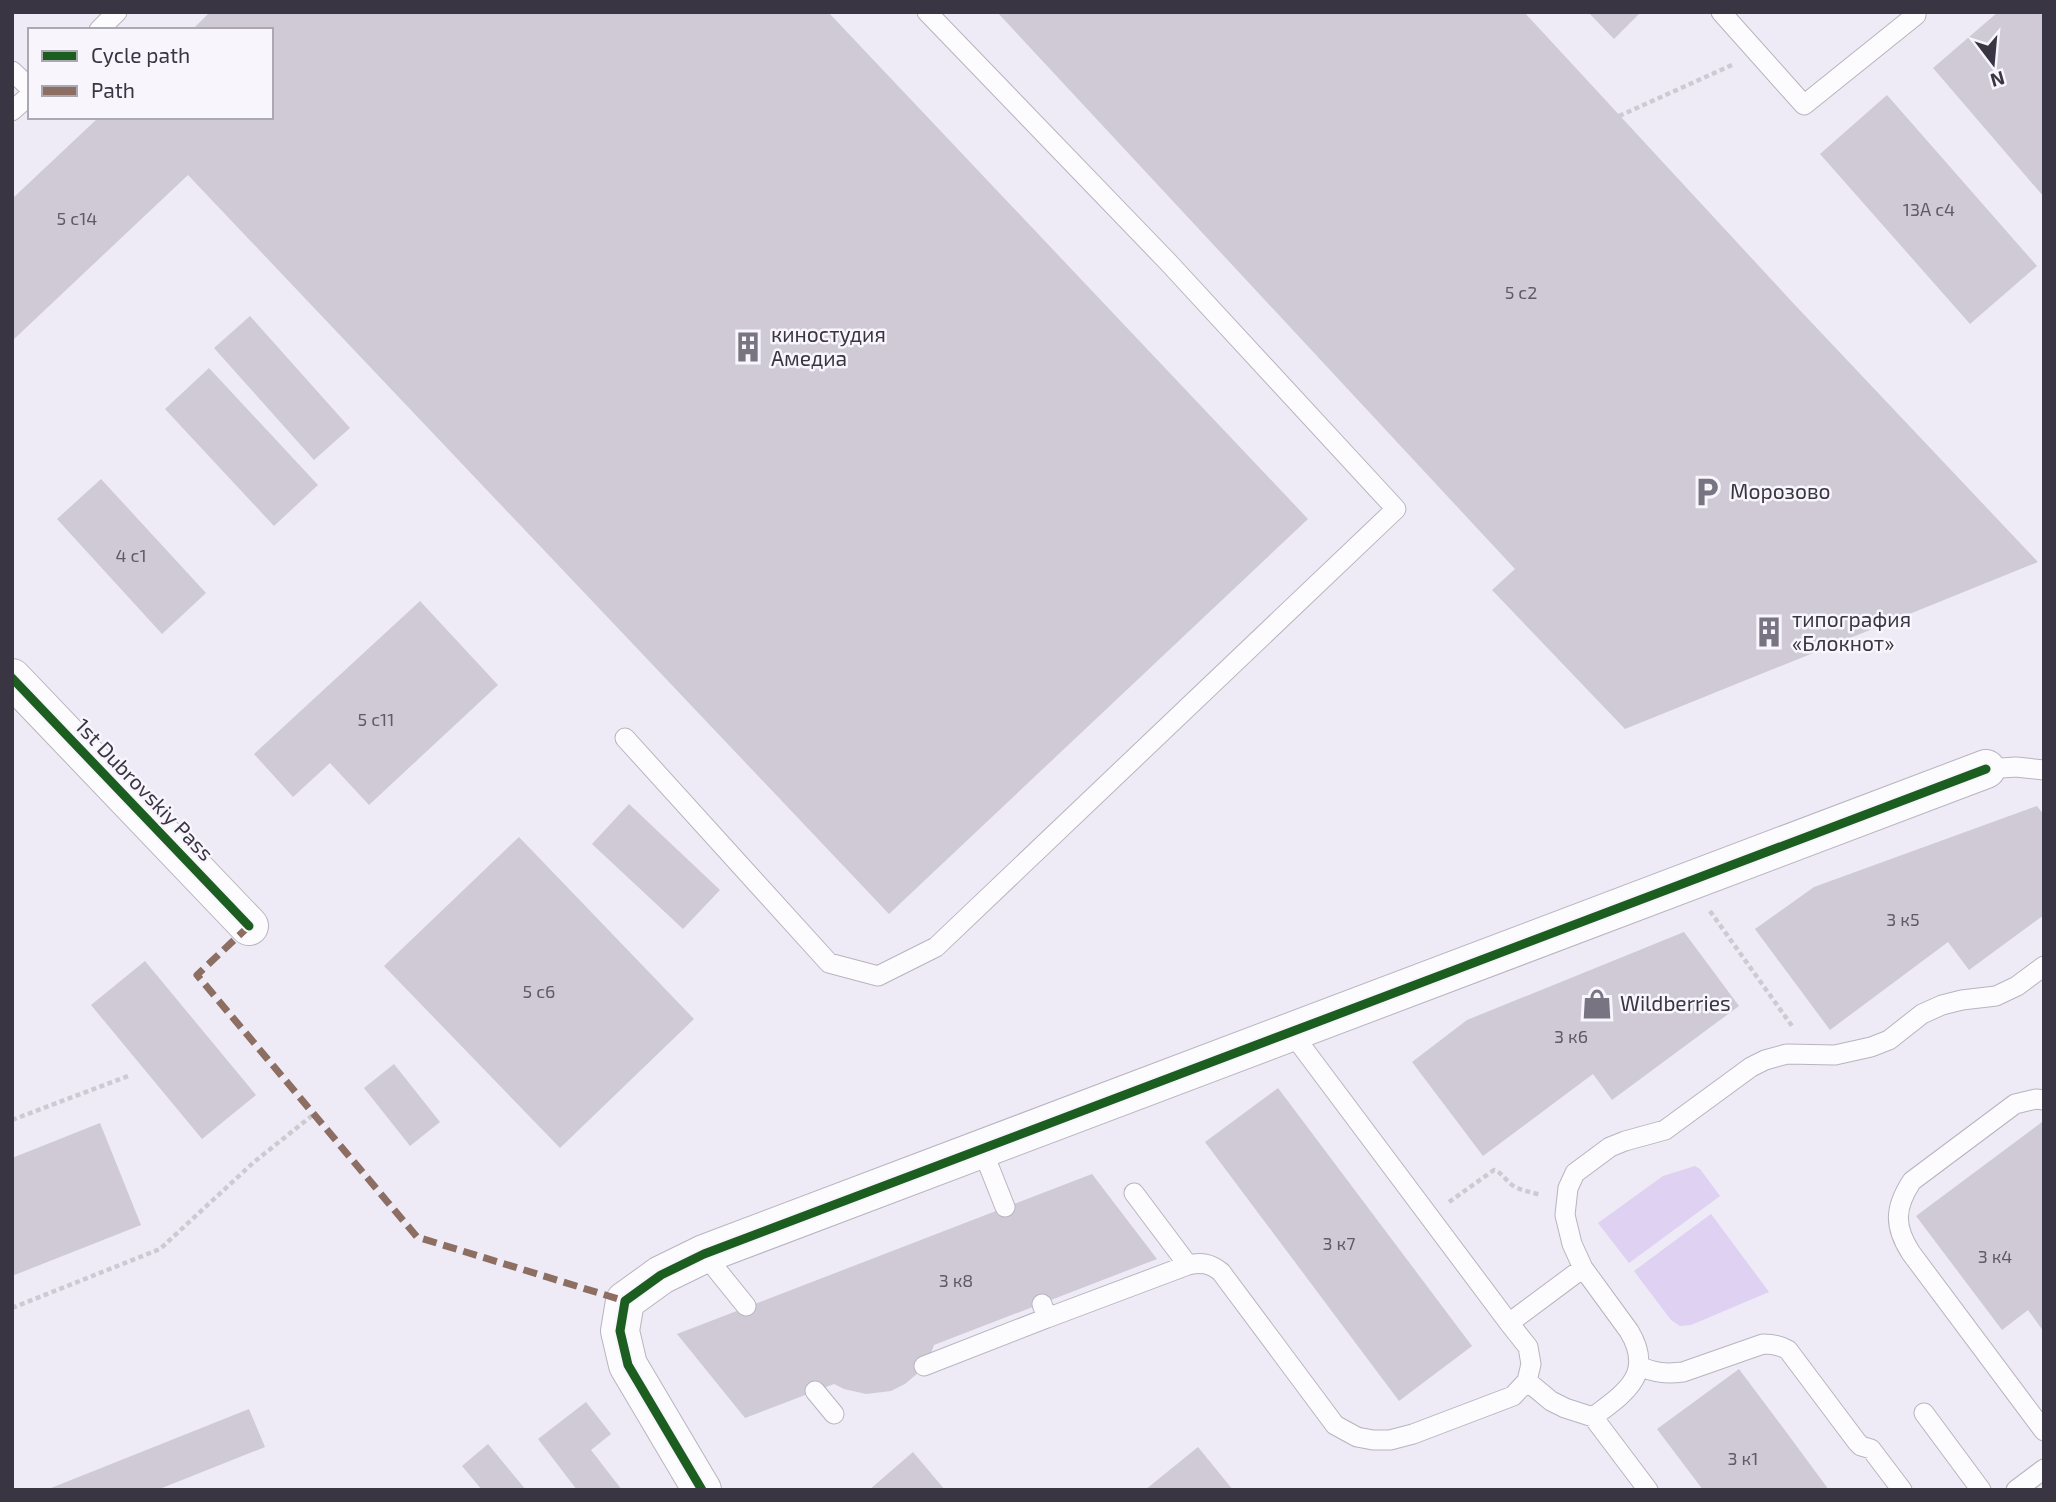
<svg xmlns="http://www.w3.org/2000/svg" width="2056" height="1502" viewBox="0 0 2056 1502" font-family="'Exo 2',sans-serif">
<rect width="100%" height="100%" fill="#eeeaf6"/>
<path fill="#ded1f2" d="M1695,1166L1700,1169L1720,1196L1629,1263L1598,1223L1663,1176Z
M1711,1214L1769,1292L1691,1325L1680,1326L1671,1320L1634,1271Z"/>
<path fill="#cfcad6" d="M210,12H828L1308,519L889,914L188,175L12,341V199L99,117H271V30H192Z
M997,12H1524L1794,304L2038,562L1625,729L1492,590L1515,569Z
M1588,12H1641L1614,39Z
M1998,12H2044V197L1933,68Z
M1887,95L2037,266L1970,324L1820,154Z
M250,316L350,428L314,460L214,348Z
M209,368L318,485L274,526L165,409Z
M101,479L206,593L162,634L57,519Z
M420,601L498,685L369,805L330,763L293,797L254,754Z
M629,804L720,890L683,929L592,844Z
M2037,806L2044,815V915L1969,970L1948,942L1830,1030L1755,929L1814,887Z
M519,837L694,1019L560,1148L384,966Z
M1684,932L1739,1006L1612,1100L1593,1074L1483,1156L1412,1062L1467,1020Z
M145,961L256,1095L202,1139L91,1005Z
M394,1064L440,1122L410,1146L364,1088Z
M1278,1088L1472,1346L1399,1401L1205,1142Z
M2042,1122L2044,1125V1332L2028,1310L2002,1330L1916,1216Z
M100,1123L141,1225L12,1276V1158Z
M1092,1174L1157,1259L934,1345L930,1356L918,1373L905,1384L891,1391L866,1394L844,1389L834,1384L745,1418L677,1334Z
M1739,1369L1784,1429L1829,1490H1703L1657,1429Z
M586,1402L611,1434L591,1450L622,1490H577L538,1439Z
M249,1409L265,1447L157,1490H46Z
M488,1444L526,1490H482L462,1466Z
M1198,1447L1233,1490H1145Z
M913,1452L945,1490H869Z"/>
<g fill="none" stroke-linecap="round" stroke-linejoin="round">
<g stroke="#b8b4bf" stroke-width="21">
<path id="service" d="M1721,12L1804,105L1916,15
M99,30L117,12
M12,71L30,88
M12,111L30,95
M625,738L829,963L878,976L936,947L1396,509L1168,262L927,12
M1986,769L2016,767L2044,770
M1291,1032L1509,1323L1583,1268L1572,1244L1565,1215L1568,1188L1575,1173L1610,1147L1625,1141L1665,1130L1751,1067L1765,1060L1787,1054L1835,1055L1871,1047L1889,1040L1922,1014L1942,1005L1962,1000L1996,996L2017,986L2044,966
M2044,1100L2036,1099L2015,1104L1912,1181C1894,1208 1894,1227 1911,1253L2044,1431
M982,1149L1005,1207
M1134,1193L1188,1265
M704,1254L746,1306
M1583,1268L1629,1331C1655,1374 1625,1393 1593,1417
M1047,1318L1188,1265C1201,1262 1210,1263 1221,1272L1335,1425L1357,1437L1373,1440H1390L1413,1434L1513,1396L1527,1381L1531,1364L1528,1347L1509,1323
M924,1366L1047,1318L1042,1304
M1639,1366C1655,1373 1666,1374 1683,1372L1763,1344C1773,1344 1780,1345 1788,1350L1857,1442L1861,1446L1871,1449L1902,1490
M1527,1381L1551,1401L1565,1408L1593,1417L1648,1490
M815,1391L834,1414
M1924,1413L1981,1490
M2016,1490L2044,1469"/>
</g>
<g stroke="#b8b4bf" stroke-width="40">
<path id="minor" d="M12,678L249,926
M702,1490L628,1365L620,1331L625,1301L661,1275L704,1254L1986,769"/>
</g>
<path stroke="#cdcbd1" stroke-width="4.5" stroke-dasharray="5 3.5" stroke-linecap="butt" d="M1619,116L1732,65
M1710,911L1792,1026
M12,1120L131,1075
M1449,1202L1494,1170C1503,1173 1505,1180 1512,1185C1521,1191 1531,1192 1541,1195
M12,1308L160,1249L254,1162L314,1114"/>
<use href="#service" stroke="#fcfcfe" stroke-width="19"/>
<use href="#minor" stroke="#fcfcfe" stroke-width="38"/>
<path stroke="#8d6e63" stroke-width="7" stroke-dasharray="14 7" stroke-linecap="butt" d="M249,926L197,975L417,1237L625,1301"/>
<g stroke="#f8f5fc" stroke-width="13">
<path id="cycleway" d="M12,678L249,926
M702,1490L628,1365L620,1331L625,1301L661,1275L704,1254L1986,769"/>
</g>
<use href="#cycleway" stroke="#1b5e20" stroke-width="9"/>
</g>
<defs>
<g id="building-bare" transform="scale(2.415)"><path d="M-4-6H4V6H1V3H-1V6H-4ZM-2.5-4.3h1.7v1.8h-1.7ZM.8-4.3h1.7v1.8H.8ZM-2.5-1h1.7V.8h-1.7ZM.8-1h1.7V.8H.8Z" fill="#797481" stroke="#f8f5fc" stroke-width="2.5" paint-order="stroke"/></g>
<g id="parking-bare" transform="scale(2.415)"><path d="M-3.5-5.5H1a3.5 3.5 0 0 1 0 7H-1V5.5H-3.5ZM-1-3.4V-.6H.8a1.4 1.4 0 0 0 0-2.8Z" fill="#797481" stroke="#f8f5fc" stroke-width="2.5" paint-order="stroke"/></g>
<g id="shop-bare" transform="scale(2.415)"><path d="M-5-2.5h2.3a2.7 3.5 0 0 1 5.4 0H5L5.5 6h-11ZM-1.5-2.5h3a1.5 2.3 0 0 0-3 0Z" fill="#797481" stroke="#f8f5fc" stroke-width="2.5" paint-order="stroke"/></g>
</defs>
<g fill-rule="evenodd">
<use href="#building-bare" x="748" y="347"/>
<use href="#parking-bare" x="1707" y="492"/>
<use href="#building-bare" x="1769" y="632"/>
<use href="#shop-bare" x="1597" y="1004"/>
</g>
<g text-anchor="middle" stroke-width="5" stroke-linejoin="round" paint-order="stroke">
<g font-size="18" fill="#5f5a67">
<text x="1929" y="216">13А с4</text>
<text x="77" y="225">5 с14</text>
<text x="1521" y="299">5 с2</text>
<text x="131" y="562">4 с1</text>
<text x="376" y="726">5 с11</text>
<text x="1903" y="926">3 к5</text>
<text x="539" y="998">5 с6</text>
<text x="1571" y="1043">3 к6</text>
<text x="1339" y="1250">3 к7</text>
<text x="1995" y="1263">3 к4</text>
<text x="956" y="1287">3 к8</text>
<text x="1743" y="1465">3 к1</text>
</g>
<g font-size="21" fill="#3a3542" stroke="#f8f5fc" text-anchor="start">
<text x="771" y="342">киностудия<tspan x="771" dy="24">Амедиа</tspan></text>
<text x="1730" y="499">Морозово</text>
<text x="1792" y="627">типография<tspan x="1792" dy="24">«Блокнот»</tspan></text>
<text x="1620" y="1011">Wildberries</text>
</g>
<g font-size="21" fill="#3a3542" stroke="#f8f5fc">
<text transform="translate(144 790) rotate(46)" y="7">1st Dubrovskiy Pass</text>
</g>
</g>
<rect width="2056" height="1502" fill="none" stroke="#3a3542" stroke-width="28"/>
<rect x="28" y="28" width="245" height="91" fill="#f8f5fc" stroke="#aca8b2" stroke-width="2"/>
<rect x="42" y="51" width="35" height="10" fill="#1b5e20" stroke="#aca8b2" stroke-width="2"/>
<text x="91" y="63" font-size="21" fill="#3a3542">Cycle path</text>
<rect x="42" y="86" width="35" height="10" fill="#8d6e63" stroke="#aca8b2" stroke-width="2"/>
<text x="91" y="98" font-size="21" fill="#3a3542">Path</text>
<g transform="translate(1993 63) rotate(164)" stroke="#f8f5fc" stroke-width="5" paint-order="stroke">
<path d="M0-5L12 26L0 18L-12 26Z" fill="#3a3542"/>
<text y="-10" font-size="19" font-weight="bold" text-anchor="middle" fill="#3a3542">N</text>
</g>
</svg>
